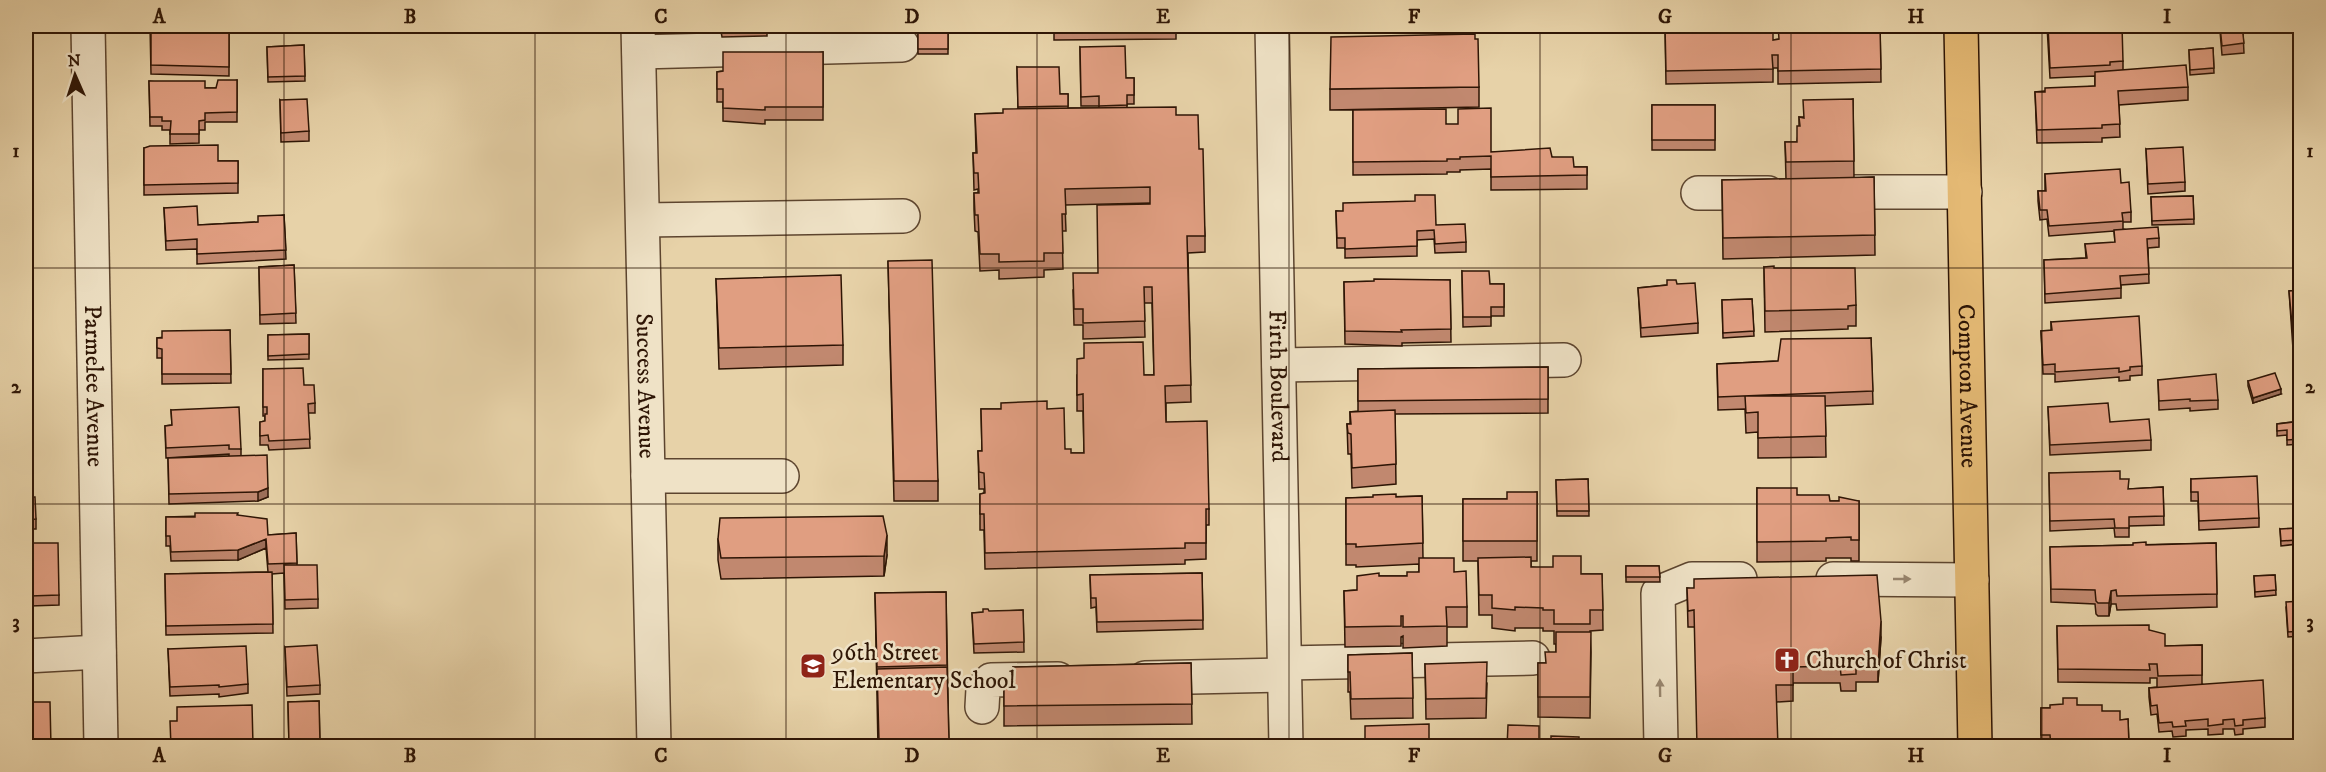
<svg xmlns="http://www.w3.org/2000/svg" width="2326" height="772" viewBox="0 0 2326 772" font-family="'IM FELL DW Pica',serif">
<rect width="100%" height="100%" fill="#e7d2a8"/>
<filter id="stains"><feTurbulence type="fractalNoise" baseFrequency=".00333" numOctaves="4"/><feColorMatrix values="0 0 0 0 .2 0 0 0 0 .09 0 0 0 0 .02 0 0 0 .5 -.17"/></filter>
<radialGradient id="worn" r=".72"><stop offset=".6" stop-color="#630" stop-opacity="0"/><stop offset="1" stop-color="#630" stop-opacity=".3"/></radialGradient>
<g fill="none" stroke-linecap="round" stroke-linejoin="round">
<g stroke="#5c442e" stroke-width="36">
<g id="minor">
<path id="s1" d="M88,26L101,746"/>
<path id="s2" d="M638,26L654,746"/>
<path id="s3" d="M1272,26L1286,746"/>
<path d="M639,52L902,45"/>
<path d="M1829,192H1965"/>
<path d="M1698,193H1768"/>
<path d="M643,220L903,216"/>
<path d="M1279,365L1564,360"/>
<path d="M648,476H782"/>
<path d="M1833,579L1972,580"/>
<path d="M26,656L99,652"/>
<path d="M1285,663L1533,658"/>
<path d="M1145,678L1285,675"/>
<path d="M982,707L983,689L991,680L1058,679"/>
<path d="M1661,746L1658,593L1692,579H1740"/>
</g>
</g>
<g stroke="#2e1505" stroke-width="36">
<g id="major">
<path id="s4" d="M1961,26L1975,746"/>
</g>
</g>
<use href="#minor" stroke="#efe2c6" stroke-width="33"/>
<use href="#major" stroke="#e4b974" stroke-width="33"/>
</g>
<path fill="#c1886f" stroke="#2e1505" stroke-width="1.5" d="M150,26H229V76L151,74Z
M720,26H772V29H767V36L722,37Z
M808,26H881V31L808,32Z
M918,26H948V54H918Z
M1054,26H1176V39L1054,40Z
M1665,26L1773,40L1880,26L1881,82L1778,84V68H1773V82L1666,84Z
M2047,26L2123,61V70L2188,87V100L2119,105L2120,137L2102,138V142L2037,143L2035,92L2095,86V76L2050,78Z
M2211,26H2261V32L2243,33L2244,53L2222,55L2220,31H2212Z
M304,45L305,81L268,82L267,47Z
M1080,47L1126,78H1134V104H1127V108L1176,115L1199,149L1205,236V252L1188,253L1191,402L1166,403V422L1209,509V525H1206V559L1185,560V564L985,569L984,530H980V494L984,493V489H979L978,451H982L981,409H1047L1065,449L1071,453H1084L1083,411H1077V375H1154L1152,303H1144L1145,337L1083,339V325H1074L1073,290L1098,273L1150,203L1065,205L1066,231H1062L1063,269L1044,270V277L999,279V270L980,271L978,232L975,231L974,210V193H978V189L974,190L973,153H976L975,114L1003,113L1018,109L1017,67L1060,94H1068V108H1099V106H1081Z
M2213,48L2214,73L2190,75L2189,50Z
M823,52V120H765V124L723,121V102H717V72L723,71Z
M237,80V122H205V130H199V143L170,144V130H162V126H150L149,81L205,88H216Z
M1479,87V107L1330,110V89Z
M1853,99L1854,178L1874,177L1875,255L1723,259L1722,180L1786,179L1785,142H1797L1799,126V117H1803Z
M280,100L309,131V141L281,142Z
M1652,105H1715V150H1652Z
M1353,110L1446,124L1491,152L1552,157L1574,167H1587V189L1491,190V169L1460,170V172H1447V174L1353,175Z
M26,121L27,157H26Z
M144,148L218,161H238V193L144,195Z
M2146,149L2185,182V191L2148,194Z
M2045,174L2121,183L2131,212V222H2123V229L2159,238V247L2148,248L2149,283L2121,285V298L2045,303L2044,260L2086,258L2085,244L2115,243L2114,231L2049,236L2047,219L2040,220L2038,201V191H2045Z
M2193,196L2194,224L2152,225L2151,197Z
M164,208L198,225L258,222L284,215L286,259L197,264V249L166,250Z
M1336,211L1436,225L1466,242V252L1435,253L1434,239L1417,240V256L1345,258V248H1337Z
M888,261L938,481V501H894Z
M294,265L296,323L260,324L259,267Z
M1764,267L1856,305V326H1848V329L1765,332Z
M1462,271L1490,284H1504V316H1491V326L1463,327Z
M716,279L843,345V365L719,369Z
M1450,280L1451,342L1402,343V346L1345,344L1344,282Z
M1667,285L1698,323V333L1641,337L1638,288Z
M2301,290V349H2293L2289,291Z
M28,299L29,339L26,340V300Z
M1752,299L1754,336L1723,338L1722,300Z
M2051,322L2142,366V375L2130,376V380L2119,381V377L2055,382V374H2043L2041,331H2051Z
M230,330L231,383L162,384V358H157V338Z
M309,334V359L268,360V335Z
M1871,338L1873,404L1825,406L1826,457L1758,458V432L1746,433L1745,409L1718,410L1717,364L1778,361Z
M1548,367V413L1395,414L1396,484L1352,488L1351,454H1348L1347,424H1350V412L1358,411V369Z
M263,369L304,385L315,403V413H308L310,448L269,450L268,445H260V422L265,421V416H263Z
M2158,380L2218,400V409L2190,411V408L2159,410Z
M2248,381L2281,394L2253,403L2248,386Z
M2048,407L2110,422L2151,440V450L2050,455Z
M171,410L241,449V456L268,497L258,501L169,504L168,458L229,456V454L166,458L165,426L172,425Z
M2301,421V444L2287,445V435L2277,436V424Z
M2049,473L2120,479L2129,489L2163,487L2164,525L2129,526V537H2115L2114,528L2050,531Z
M1588,479L1589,516H1557L1556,480Z
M2191,479L2259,518V527L2199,530L2198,501H2191Z
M1757,488L1830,501H1859V561H1851V558H1826V561L1757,562Z
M1537,492V561H1531V567L1581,574H1602L1603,630L1590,631L1591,652L1590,718L1538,717V663H1546L1556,652V644H1554V631H1543V628H1515V631L1492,628V615H1479L1478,561H1463V499H1507Z
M1422,496L1423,558L1454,572L1467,607V627H1447V646L1403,648V636L1401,637V646L1345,647L1344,591L1357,590L1379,576H1407L1419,572V564L1356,567V565H1346V498Z
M26,497L36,519V529H26Z
M238,515L268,535L296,533L297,565L318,599V608L285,609L284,573L272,574L273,633L166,635L165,574L268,572L266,548L238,560L171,561L170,546H166V517Z
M2280,529L2297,540V544L2281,546Z
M718,539L887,555L884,576L721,579L718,560Z
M26,543L59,595V605L30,606V601H26Z
M2216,543L2217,607L2117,610L2116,604H2111L2109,616H2098L2096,614L2095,604L2051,602L2050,547Z
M1626,566H1659L1660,582H1626Z
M1202,573L1203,629L1097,632L1096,607L1091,608L1090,575Z
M2275,575L2276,595L2255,597L2254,576Z
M1687,588L1881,637L1878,682H1856V691H1841L1840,683H1793V701L1777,702L1694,627H1688Z
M946,592L949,747H878L875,593Z
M2301,601V636L2288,637L2286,607Z
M1023,610L1024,652L974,653L972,613Z
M2057,626L2149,630L2165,646L2202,645V684L2265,718V727L2243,729V734L2235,735L2234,729H2223V734L2208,735V729L2186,730V736L2173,737L2172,731L2159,732L2157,714L2151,715L2149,697V688L2157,687V678H2150V683L2058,682Z
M285,647L320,685V694L287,696Z
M168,649L248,684V693L219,697V694L170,696Z
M1412,653L1413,718L1351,719L1350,692H1348V655Z
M1191,663L1192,724L1004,726V686L1013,685V667Z
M1425,664L1487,683L1486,718L1426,719Z
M319,701L320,747H289L288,702Z
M2077,705L2102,711L2120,720L2128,719L2129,747H2050V744H2041V708H2050Z"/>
<path fill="#9d6f5a" stroke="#2e1505" stroke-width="1.5" d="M2281,389V394L2253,403V398Z
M268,488V497L258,501V492Z
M887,535V555L884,576V556Z
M266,539V548L238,560V550Z
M2111,591V604L2109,616V603Z
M1881,621V637L1878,682V666Z"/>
<path fill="#e09e81" stroke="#2e1505" stroke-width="1.5" d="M151,26H229V67L151,65Z
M722,26H767V27H722Z
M918,26H948V49H918Z
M1054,26H1176L1054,27Z
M1665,26H1773V40L1779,39L1778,26H1880L1881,69L1778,71V55H1772L1773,69L1666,71Z
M2048,26H2122L2123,61L2110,62V65L2050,68Z
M2220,26H2242L2244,43L2222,46Z
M1475,34V39H1478L1479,87L1330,89L1331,37Z
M304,45L305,76L268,77L267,47Z
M1125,46L1126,78H1134V95H1127V105L1099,106V96L1081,97L1080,47Z
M2213,48L2214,68L2190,70L2189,50Z
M723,52H823V107H765V110L723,108V89H717V72L723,71Z
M2186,65L2188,87L2118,91L2120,124L2102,125V128L2037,130L2035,92H2045V88L2095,86V72Z
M1017,67H1059L1060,94H1068V106L1018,107Z
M218,80H237V112L205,113V120L199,121V134H170L171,121H162V117H150L149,81H205V88H216Z
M307,99L309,131L281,133L280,100Z
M1853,99L1854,161L1786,162L1785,142H1797V126H1800L1799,117L1804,118L1803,100Z
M1652,105H1715V140H1652Z
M1176,107V115H1198L1199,149H1203L1205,236H1187L1191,385L1165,386L1166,422L1207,421L1209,509H1206V543H1185V548L985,553L984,514H980V494L985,493L984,473L979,472L978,451H982L981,409H1001V403L1047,401V409L1064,408L1065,449H1071V453H1084L1083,394L1077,395V359L1084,358V343L1143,342L1144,375H1154L1152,287H1144L1145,321L1083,323V309H1074L1073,273H1098L1097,205L1150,204V187L1065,189L1066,214H1062L1063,253H1044V261L999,262V254H980L978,215H975L974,193H979L978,173H974L973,153H977L975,114L1003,113V109Z
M1491,108V152L1550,148L1552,157H1573L1574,167H1587V175L1491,177V156L1460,157V159H1447V161L1353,162V110L1446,109V124H1458V109Z
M26,121L27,147H26Z
M218,145V161H238V183L144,185V148L150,146Z
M2183,147L2185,182L2148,184L2146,149Z
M2120,169L2121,183L2129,182L2131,212L2122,213L2123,221L2049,226L2047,210H2040L2038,191H2046L2045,174Z
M1874,177L1875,235L1723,238L1722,180Z
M1415,195H1435L1436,225L1465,224L1466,242L1435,244L1434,230L1417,231V246L1345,249V238H1337L1336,211H1343V203L1415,201Z
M2193,196L2194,219L2152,221L2151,197Z
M197,206L198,225L258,222V216L284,215L286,250L197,254V239L166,241L164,208Z
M2158,227L2159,238L2147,239L2149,274L2120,276L2121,288L2045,294L2044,260L2087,258L2085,244L2115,242L2114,230Z
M932,260L938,481H894L888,261Z
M294,265L296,313L260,315L259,267Z
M1774,266V268H1855L1856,305L1848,306V309L1765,311L1764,267Z
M1462,271H1489L1490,284H1504V307H1491V317H1463Z
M841,275L843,345L719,348L716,279Z
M1374,279L1450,280L1451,329L1401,330L1402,332L1345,331L1344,282L1374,281Z
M1667,280H1676L1677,284L1695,283L1698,323L1641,328L1638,288L1667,285Z
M2301,290V336H2293L2289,291Z
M28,299L29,330H26V300Z
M1752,299L1754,331L1723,333L1722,300Z
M2139,316L2142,366L2130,367V370L2119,372V368L2055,372V364L2043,365L2041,331L2052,330L2051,322Z
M230,330L231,374H162V349L157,348V338H162V331Z
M309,334V354L268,356V335Z
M1871,338L1873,391L1718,397L1717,364L1778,361L1781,339Z
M1548,367V399L1358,401V369Z
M303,368L304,385H314L315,403L308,404L310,439L269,441L268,435L260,436V422L265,421V414H267V407H263V369Z
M2275,373L2281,389L2253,398L2248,381Z
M2216,374L2218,400L2190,401V399L2159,401L2158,380Z
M27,376V390H26V377Z
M1745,396H1825L1826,436L1758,438V412L1746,413Z
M2108,403L2110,422L2149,419L2151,440L2050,445L2048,407Z
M239,407L241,449H229V445L166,448L165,426L172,425L171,410Z
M1395,410L1396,464L1352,468L1351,434L1348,433L1347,424H1351L1350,412Z
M2301,421V439L2287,440V430L2277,431V424Z
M267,455L268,488L258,492L169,494L168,458Z
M2120,471V479H2129L2128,489L2163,487L2164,516L2129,517V528H2115L2114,519L2050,521L2049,473Z
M2257,476L2259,518L2199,521L2198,492H2191V479Z
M1588,479L1589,511H1557L1556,480Z
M1757,488H1797V495H1829L1830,501H1839V497L1859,501V540H1851V537L1826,538V541L1757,542Z
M1507,492H1537V541H1463V499H1507Z
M1396,494V497L1422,496L1423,543L1356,547V544H1346V498L1373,497V495Z
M26,497H35L36,519L26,520Z
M195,513H238L237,515L267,519L268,535L296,533L297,563L268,564L266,539L238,550L171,552L170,536H166V517H195Z
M883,516L887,535L884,556L721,558L718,539L720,518Z
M2296,528L2297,540L2281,541L2280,529Z
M2146,542V545L2216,543L2217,594L2117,596L2116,590L2111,591L2109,603H2098L2096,601L2095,590L2051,589L2050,547L2133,545V543Z
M26,543H58L59,595L30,596V592H26Z
M1553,556H1581V574H1602L1603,610H1590V624H1554V610H1543V608L1515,607V610L1492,608V595H1479L1478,558L1531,557V567H1553Z
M1419,558H1454V572L1466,571L1467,607H1446L1447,626L1403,627V616H1401V626L1345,627L1344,591L1357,590V576L1379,573V576H1407V572H1419Z
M284,565H317L318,599L285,600Z
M1626,566H1659L1660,577H1626Z
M272,572L273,624L166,626L165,574Z
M1202,573L1203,620L1097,622L1096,598H1091L1090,575Z
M1877,575L1881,621L1878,666H1856V674L1841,675L1840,666L1793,667V685H1776L1778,747H1697L1694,610L1688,611L1687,588H1694V579Z
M2275,575L2276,590L2255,592L2254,576Z
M946,592L947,665L877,667L875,593Z
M2301,601V631L2288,632L2286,602Z
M983,609H988L989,611L1023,610L1024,642L974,644L972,613L983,612Z
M2149,625V630L2165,634V646L2202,645V675L2158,676L2157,664H2149L2150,670L2058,669L2057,626Z
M1556,632H1591L1590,697H1538V663H1546L1545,652H1556Z
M317,645L320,685L287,687L285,647Z
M246,646L248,684L219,687V685L170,687L168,649Z
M1412,653L1413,698L1351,699L1350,672H1348V655Z
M1487,662L1486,698L1426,699L1425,664Z
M1191,663L1192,704L1004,706V686L1013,685V667Z
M947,667L949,740L879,742L877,669Z
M2263,680L2265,718L2243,720V725L2235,726L2234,719L2223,720V724L2208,726V719L2185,721L2186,726L2173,727L2172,722L2159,723L2157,705L2151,706L2149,688Z
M2063,698H2077V705H2102V711H2120V720L2128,719L2129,744H2119V747H2051L2050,735H2041V708H2050V705L2063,704Z
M319,701L320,743L289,745L288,702Z
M26,702H50L51,747H26Z
M252,705L253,745L220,747H171L170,721H177V707Z
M1429,724V747H1354V741H1365V726Z
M1508,725L1539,726V747H1507Z
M1551,736L1579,737V745H1592V747H1551Z"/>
<defs><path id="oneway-solid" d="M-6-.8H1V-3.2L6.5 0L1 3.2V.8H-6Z" transform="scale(1.5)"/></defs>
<g fill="#98866f">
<use href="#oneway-solid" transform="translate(1902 579)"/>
<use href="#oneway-solid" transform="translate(1660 688) rotate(-91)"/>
</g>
<path fill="none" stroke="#2e1505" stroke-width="1.5" stroke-opacity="0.55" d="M284,26V746M535,26V746M786,26V746M1037,26V746M1289,26V746M1540,26V746M1791,26V746M2042,26V746M26,268H2300M26,504H2300"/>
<defs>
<g id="church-square" transform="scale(1.35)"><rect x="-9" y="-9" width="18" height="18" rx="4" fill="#8f2418" stroke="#efe2c6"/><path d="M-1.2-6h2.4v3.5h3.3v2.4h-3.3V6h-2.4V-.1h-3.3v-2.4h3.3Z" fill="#fff"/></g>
<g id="school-square" transform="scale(1.35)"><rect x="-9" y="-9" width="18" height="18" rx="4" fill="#8f2418" stroke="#efe2c6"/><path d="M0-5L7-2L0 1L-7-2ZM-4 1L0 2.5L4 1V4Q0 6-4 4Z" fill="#fff"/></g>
</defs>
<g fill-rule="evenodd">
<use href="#church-square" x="1787" y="660"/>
<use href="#school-square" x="813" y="666"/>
</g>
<g text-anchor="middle" stroke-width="5" stroke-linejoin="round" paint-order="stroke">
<g font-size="24" fill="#2e1505" stroke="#efe2c6">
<text dy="8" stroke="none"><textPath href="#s1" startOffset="360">Parmelee Avenue</textPath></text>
<text dy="8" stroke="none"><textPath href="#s2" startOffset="360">Success Avenue</textPath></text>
<text dy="8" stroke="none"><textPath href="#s3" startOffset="360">Firth Boulevard</textPath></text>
<text dy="8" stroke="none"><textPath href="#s4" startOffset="360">Compton Avenue</textPath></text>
</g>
<g font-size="24" fill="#2e1505" stroke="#efe2c6" text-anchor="start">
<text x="832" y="660">96th Street<tspan x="832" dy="28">Elementary School</tspan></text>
<text x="1806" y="668">Church of Christ</text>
</g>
</g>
<rect width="2326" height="772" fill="none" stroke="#e7d2a8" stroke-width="66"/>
<g transform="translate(75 75) rotate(357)" stroke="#efe2c6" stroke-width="4.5" paint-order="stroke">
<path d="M0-4.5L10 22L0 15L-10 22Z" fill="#2e1505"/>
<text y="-9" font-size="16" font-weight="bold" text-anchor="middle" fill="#2e1505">N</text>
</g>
<rect x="33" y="33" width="2260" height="706" fill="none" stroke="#2e1505" stroke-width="2"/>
<g font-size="20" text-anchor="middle" font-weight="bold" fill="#2e1505">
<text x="159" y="23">A</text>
<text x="410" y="23">B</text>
<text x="661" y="23">C</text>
<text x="912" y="23">D</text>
<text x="1163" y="23">E</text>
<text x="1414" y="23">F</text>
<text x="1665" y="23">G</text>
<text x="1916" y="23">H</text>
<text x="2167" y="23">I</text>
<text x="16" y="157">1</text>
<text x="2310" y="157">1</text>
<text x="16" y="393">2</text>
<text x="2310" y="393">2</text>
<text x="16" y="628">3</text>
<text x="2310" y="628">3</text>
<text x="159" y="762">A</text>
<text x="410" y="762">B</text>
<text x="661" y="762">C</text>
<text x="912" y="762">D</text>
<text x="1163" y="762">E</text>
<text x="1414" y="762">F</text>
<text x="1665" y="762">G</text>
<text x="1916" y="762">H</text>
<text x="2167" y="762">I</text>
</g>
<rect width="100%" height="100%" filter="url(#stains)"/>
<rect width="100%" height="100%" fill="url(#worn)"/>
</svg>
